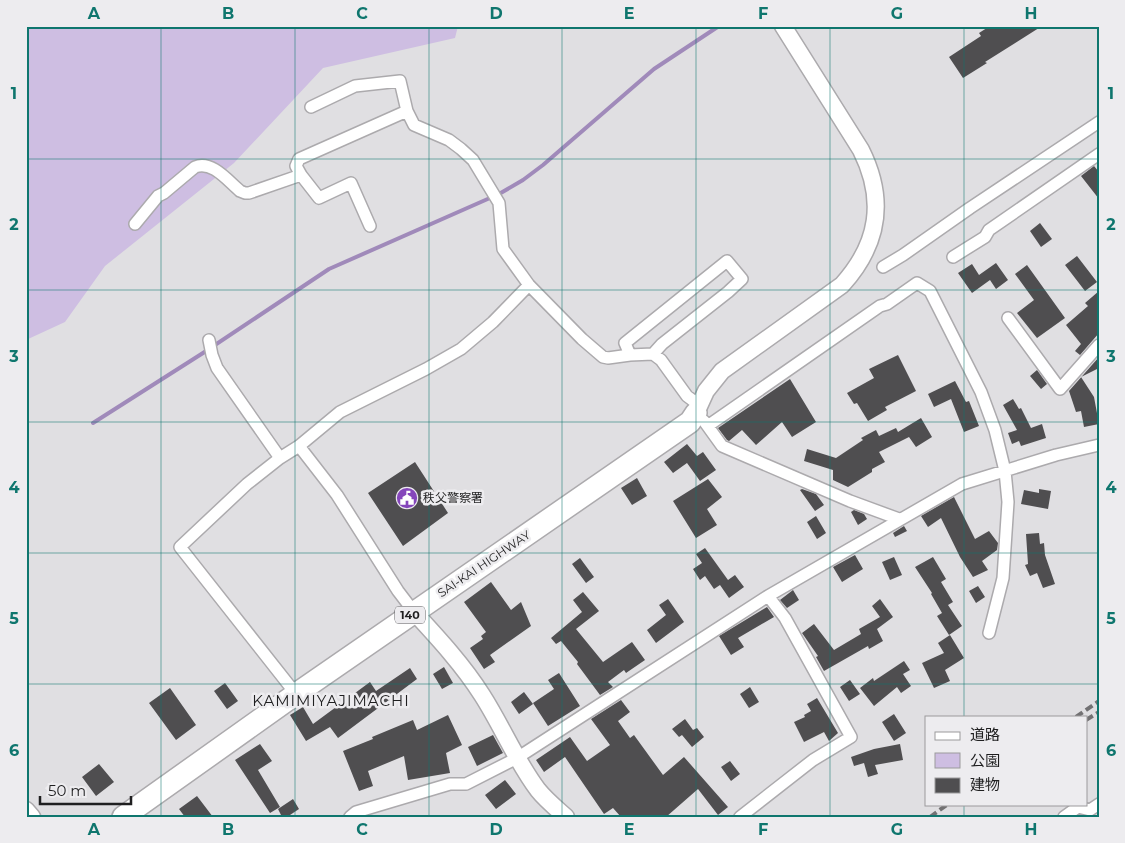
<svg xmlns="http://www.w3.org/2000/svg" width="1125" height="843" viewBox="0 0 1125 843" font-family="Montserrat,'Noto Sans JP',sans-serif">
<rect width="100%" height="100%" fill="#e0dfe2"/>
<path fill="#cebee2" d="M26,26H458L455,38L323,68L234,163L105,266L65,322L26,340Z"/>
<g fill="none" stroke-linecap="round" stroke-linejoin="round">
<path stroke="#a08aba" stroke-width="4" d="M93,423L203,353L329,269L499,194L523,180L543,165L654,69L719,26"/>
</g>
<path fill="#4f4e50" d="M990,26H1042L985,62L987,63L963,78L949,57L981,36L979,33Z
M1094,166L1099,172V199L1081,176Z
M1040,223L1052,239L1041,247L1030,231Z
M1077,256L1097,282L1085,291L1065,265Z
M996,263L1008,280L996,289L990,280L972,293L958,273L972,264L979,275Z
M1027,265L1065,318L1037,338L1017,313L1034,300L1015,274Z
M1099,291V333L1080,355L1075,351L1081,344L1066,325L1088,306L1085,303Z
M898,355L916,391L885,407L887,410L868,421L857,403L854,404L847,393L874,378L869,369Z
M1099,357V368L1081,377L1094,397L1099,424L1084,427L1081,411L1076,412L1069,391Z
M1037,370L1047,384L1041,389L1030,376Z
M790,379L816,422L792,437L782,422L756,445L742,430L729,441L727,440L718,428Z
M955,381L966,402L969,401L979,426L964,432L951,399L934,407L928,394Z
M1013,399L1019,409L1021,408L1031,428L1042,424L1046,438L1021,446L1019,441L1012,444L1008,433L1017,430L1003,405Z
M921,418L932,437L916,447L909,437L879,452L885,462L872,469V472L848,487L833,480V470L804,461L807,449L836,458L863,440L861,438L876,430L879,436L896,428L898,432Z
M687,444L697,456L703,452L716,470L700,481L687,463L673,473L664,462Z
M415,462L448,513L403,546L368,493Z
M637,478L647,496L632,505L621,488Z
M708,479L722,497L707,509L717,525L696,538L673,501Z
M802,489L816,494L824,505L815,511L800,490Z
M1039,489L1051,491L1048,509L1021,504L1024,490L1039,493Z
M954,497L975,539L989,531L998,543L997,550L982,561L988,570L973,577L960,557L941,518L928,527L921,516Z
M854,510L864,514L867,519L858,525L851,512Z
M816,516L826,533L817,539L807,522Z
M904,526L907,531L895,537L893,533Z
M1039,533L1040,544L1044,543L1045,555L1055,584L1043,588L1037,573L1030,576L1025,565L1028,564L1026,534Z
M705,548L728,580L735,575L744,587L729,598L720,585L714,589L705,576L700,580L693,569L702,563L696,554Z
M855,555L863,569L842,582L833,567Z
M894,557L902,575L890,580L882,562Z
M933,557L946,579L941,582L953,602L948,605L962,626L949,635L937,616L942,613L931,594L932,593L915,567Z
M580,558L594,577L586,583L572,564Z
M491,582L511,610L521,602L531,626L490,655L495,662L484,669L470,648L483,639L481,636L486,632L464,602Z
M978,586L985,597L976,603L969,591Z
M793,590L799,600L787,608L780,600Z
M583,592L599,611L576,629L603,662L632,642L645,660L626,673L624,670L608,682L613,687L600,695L577,664L578,662L561,641L556,644L551,638L582,612L573,600Z
M668,599L684,622L656,643L647,630L666,615L659,605Z
M880,599L893,617L877,629L883,641L869,649L868,646L824,671L816,657L818,656L802,633L814,624L834,650L861,634L859,629L880,617L872,606Z
M767,607L774,617L738,638L744,647L731,655L719,636Z
M950,635L964,658L945,670L950,681L934,688L922,663L944,653L938,643Z
M904,661L910,670L903,674L911,686L901,693L897,687L874,706L860,688L873,678L874,681Z
M444,667L453,683L442,689L433,674Z
M410,668L417,679L338,738L330,727L306,741L290,715L303,707L313,724L370,682L376,691Z
M559,673L580,706L548,726L533,703L554,689L548,680Z
M850,680L860,694L849,701L840,687Z
M225,683L238,701L227,709L214,691Z
M750,687L759,702L749,708L740,694Z
M170,688L196,725L176,740L149,703Z
M524,692L533,704L519,714L511,702Z
M817,698L838,733L829,741L824,732L804,742L794,722L805,717L804,715L811,711L807,704Z
M621,700L630,712L618,721L630,738L634,735L663,775L684,757L728,807L718,815L698,789L666,817H621L613,808L604,814L565,757L544,772L536,760L570,737L587,761L610,745L591,719Z
M894,714L906,733L894,741L882,722Z
M448,715L462,745L446,753L450,773L408,780L404,756L368,771L373,786L359,791L343,751L373,739L372,737L413,720L417,730Z
M685,719L693,730L697,728L704,737L692,747L682,735L679,737L672,729Z
M493,735L503,753L477,766L468,747Z
M260,744L272,761L258,770L280,807L270,813L235,760Z
M900,744L903,760L875,765L878,774L868,777L864,763L854,766L851,757L874,749Z
M730,761L740,774L731,781L721,767Z
M99,764L114,782L96,796L82,777Z
M505,780L516,794L496,809L485,795Z
M197,796L213,817H185L179,809Z
M293,799L299,809L287,817H282L278,809Z"/>
<g fill="none" stroke-linecap="round" stroke-linejoin="round">
<g stroke="#acaaad" stroke-width="14">
<path id="street" d="M311,107L355,86L400,81L407,111
M301,175L319,198L351,183L370,226
M135,224L158,196L164,193L195,167C212,160 228,181 240,191L245,193H249L301,175L296,166L299,159L407,111L414,125L449,140L461,149L473,160L499,203L503,249L529,285L582,339L603,357L608,358L630,355L653,354L661,360L687,396L699,405
M953,257L985,237L989,230L1099,154
M883,267L903,255L970,208L1099,122
M1008,318L1060,389L1099,345
M209,340L212,355L217,368L280,458
M630,355L625,343L727,261L742,279L728,292L662,344L653,354
M704,421L722,446L850,501L899,519
M709,425L880,306L887,304L917,283L930,291L981,392L995,430L1005,471L1008,502L1003,578L989,633
M299,446L337,495L398,591L414,612
M296,694L180,547L247,484L280,458L299,446L340,412L426,369L461,349L493,322L529,285
M350,817L356,812L450,784H466L517,758L768,596L962,484L1056,455L1099,445
M740,817L813,760L851,737L785,618L768,596
M1064,817L1078,807L1090,810L1099,804"/>
</g>
<g stroke="#acaaad" stroke-width="19">
<path id="secondary" d="M696,413L706,391L722,371L842,285C879,244 886,200 861,150L783,26
M414,612C438,638 463,665 482,695C502,726 516,761 538,790C546,800 557,809 566,817
M26,810L32,817"/>
</g>
<g stroke="#acaaad" stroke-width="24">
<path id="highway" d="M123,817L296,694L690,422L696,413"/>
</g>
<use href="#street" stroke="#fff" stroke-width="11"/>
<use href="#secondary" stroke="#fff" stroke-width="16"/>
<use href="#highway" stroke="#fff" stroke-width="21"/>
<path stroke="#727173" stroke-width="4" stroke-dasharray="8 4" stroke-linecap="butt" d="M1076,717L1099,701
M1086,720L1099,712
M930,817L948,804"/>
</g>
<path fill="none" stroke="#0f766e" stroke-width="1" stroke-opacity="0.55" d="M161,26V817M295,26V817M429,26V817M562,26V817M696,26V817M830,26V817M964,26V717M26,159H1099M26,290H1099M26,422H1099M26,553H1099M26,684H1099M964,804V817"/>
<defs>
<g id="civic-disc" transform="scale(1.125)"><circle r="9.5" fill="#8546bb" stroke="#edecef"/><path d="M-.6-6.5H3V-4.5H.6V-3L4-1V1h2V6H-6V1h2V-1L-.6-3ZM-1.2 2.5V6h2.4V2.5Z" fill="#fff"/></g>
</defs>
<g fill-rule="evenodd">
<use href="#civic-disc" x="407" y="498"/>
</g>
<g text-anchor="middle" stroke-width="5" stroke-linejoin="round" paint-order="stroke">
<rect fill="#edecef" stroke="#5d5c5e" stroke-width="1" x="395" y="606.5" width="30" height="17" rx="4"/>
<g font-size="11" font-weight="bold" fill="#1f1f20">
<text x="410" y="619">140</text>
</g>
<g font-size="12" fill="#1f1f20" stroke="#edecef" text-anchor="start">
<text x="423" y="502">秩父警察署</text>
</g>
<g font-size="12" fill="#1f1f20" stroke="#edecef">
<text transform="translate(484 564) rotate(-34)" y="4">SAI-KAI HIGHWAY</text>
</g>
<g font-size="15" letter-spacing="1" fill="#1f1f20" stroke="#edecef">
<text x="331" y="706">KAMIMIYAJIMACHI</text>
</g>
</g>
<rect width="1125" height="843" fill="none" stroke="#edecef" stroke-width="55"/>
<rect x="925" y="716" width="162" height="90" fill="#edecef" stroke="#9b9a9c"/>
<rect x="935" y="732" width="25" height="8" fill="#ffffff" stroke="#9b9a9c"/>
<text x="970" y="740" font-size="15" fill="#1f1f20">道路</text>
<rect x="935" y="753" width="25" height="15" fill="#cebee2" stroke="#9b9a9c"/>
<text x="970" y="766" font-size="15" fill="#1f1f20">公園</text>
<rect x="935" y="778" width="25" height="15" fill="#4f4e50" stroke="#9b9a9c"/>
<text x="970" y="790" font-size="15" fill="#1f1f20">建物</text>
<path d="M40 796v8h91v-8" fill="none" stroke="#1f1f20" stroke-width="2.5"/>
<text x="48" y="796" font-size="15" fill="#1f1f20" stroke="#edecef" stroke-width="4" paint-order="stroke">50 m</text>
<rect x="28" y="28" width="1070" height="788" fill="none" stroke="#0f766e" stroke-width="2"/>
<g font-size="16" text-anchor="middle" font-weight="bold" fill="#0f766e">
<text x="94" y="19">A</text>
<text x="228" y="19">B</text>
<text x="362" y="19">C</text>
<text x="496" y="19">D</text>
<text x="629" y="19">E</text>
<text x="763" y="19">F</text>
<text x="897" y="19">G</text>
<text x="1031" y="19">H</text>
<text x="14" y="99">1</text>
<text x="1111" y="99">1</text>
<text x="14" y="230">2</text>
<text x="1111" y="230">2</text>
<text x="14" y="362">3</text>
<text x="1111" y="362">3</text>
<text x="14" y="493">4</text>
<text x="1111" y="493">4</text>
<text x="14" y="624">5</text>
<text x="1111" y="624">5</text>
<text x="14" y="756">6</text>
<text x="1111" y="756">6</text>
<text x="94" y="835">A</text>
<text x="228" y="835">B</text>
<text x="362" y="835">C</text>
<text x="496" y="835">D</text>
<text x="629" y="835">E</text>
<text x="763" y="835">F</text>
<text x="897" y="835">G</text>
<text x="1031" y="835">H</text>
</g>
</svg>
